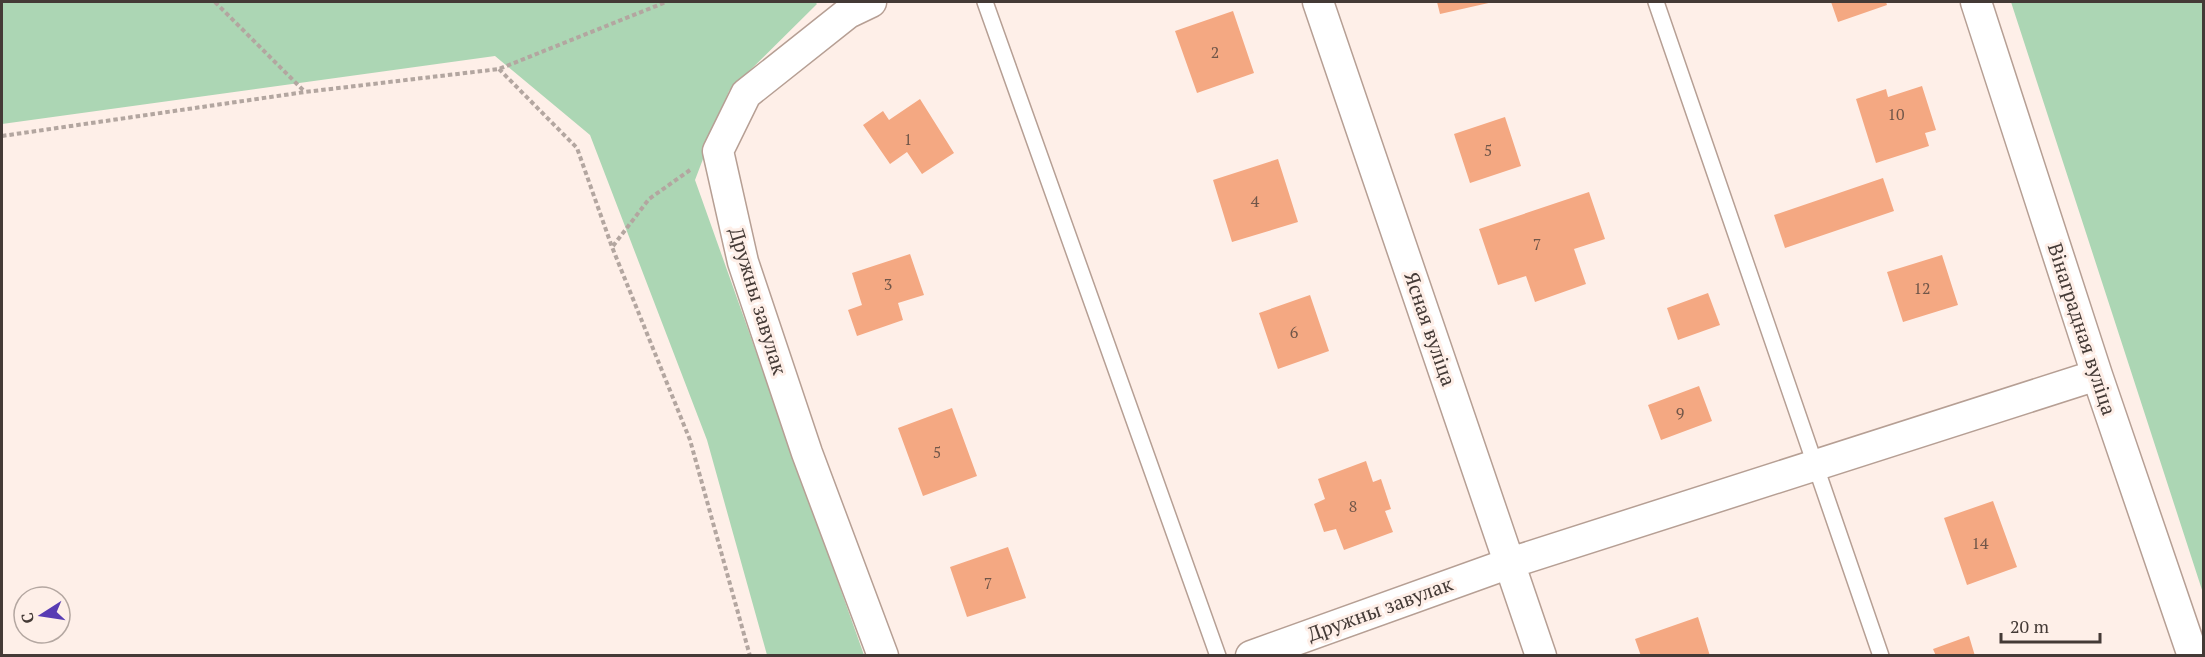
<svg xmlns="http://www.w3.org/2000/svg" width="2205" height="657" viewBox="0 0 2205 657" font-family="'PT Serif',serif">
<rect width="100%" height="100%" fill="#feefe8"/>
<path fill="#acd6b4" d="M2,2H815L817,4L729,91L695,180L864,655H767L707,440L590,135L495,56L2,124Z
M2011,2H2203V593Z"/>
<path fill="#f4a882" d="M1437,2H1493L1440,14Z
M1831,2H1886L1887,5L1838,22Z
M1233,11L1254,73L1197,93L1175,31Z
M1922,86L1936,130L1925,133L1929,146L1876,163L1856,99L1886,89L1888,97Z
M920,99L954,153L922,174L907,152L890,164L863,125L883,111L889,120Z
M1505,117L1521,166L1470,183L1454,134Z
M1278,159L1298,222L1232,242L1213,180Z
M1883,178L1894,211L1785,248L1774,215Z
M1589,192L1605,239L1574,249L1586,284L1535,302L1526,276L1498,285L1479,229Z
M910,254L924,295L898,303L903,320L857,336L848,310L862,305L852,273Z
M1942,255L1958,305L1903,322L1887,272Z
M1708,293L1720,325L1678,340L1667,308Z
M1310,295L1329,351L1278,369L1259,313Z
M1699,386L1712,421L1661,440L1648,405Z
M952,408L977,476L923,496L898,428Z
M1366,461L1373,482L1381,479L1391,509L1385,511L1393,532L1344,550L1336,529L1324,532L1314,504L1325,499L1318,479Z
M1993,501L2017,567L1967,585L1944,518Z
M1008,547L1026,598L967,617L950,567Z
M1698,617L1710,656H1641L1635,639Z
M1969,636L1975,656H1936L1933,649Z"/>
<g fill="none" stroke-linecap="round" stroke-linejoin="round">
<g stroke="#b69f94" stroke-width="18">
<path id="service" d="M985,2L1218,656
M1656,2L1881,656"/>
</g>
<g stroke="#b69f94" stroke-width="33">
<path id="minor" d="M871,2L848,13L746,94L718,151L743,262L807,453L883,656
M1318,2L1541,656
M1976,2L2097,375L2193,656
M1251,656L1510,563L2097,375"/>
</g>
<path stroke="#b3a6a0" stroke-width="4" stroke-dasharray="4.5 3" stroke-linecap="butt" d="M215,2L305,92
M499,69L577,148L612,247L690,440L750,656
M2,136L305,92L499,69L666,2
M613,246L649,199L690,170"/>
<use href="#service" stroke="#fff" stroke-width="15"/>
<use href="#minor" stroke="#fff" stroke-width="30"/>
</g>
<g text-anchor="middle" stroke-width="6" stroke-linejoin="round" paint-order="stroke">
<g font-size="16" fill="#705649">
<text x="1215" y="58">2</text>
<text x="1896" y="120">10</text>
<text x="908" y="145">1</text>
<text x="1488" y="156">5</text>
<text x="1255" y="207">4</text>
<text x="1537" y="250">7</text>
<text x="888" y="290">3</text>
<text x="1922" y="294">12</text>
<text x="1294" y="338">6</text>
<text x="1680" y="419">9</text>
<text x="937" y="458">5</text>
<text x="1353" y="512">8</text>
<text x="1980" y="549">14</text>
<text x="988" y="589">7</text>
</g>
<g font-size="20" fill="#443a36" stroke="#feefe8">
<text transform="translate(758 301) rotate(73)" y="7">Дружны завулак</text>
<text transform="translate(1430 329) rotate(71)" y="7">Ясная вуліца</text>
<text transform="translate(2082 329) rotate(72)" y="7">Вінаградная вуліца</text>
<text transform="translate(1380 609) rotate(-20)" y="7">Дружны завулак</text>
</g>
</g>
<rect width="2205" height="657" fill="none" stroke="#443a36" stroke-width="6"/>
<g transform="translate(42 615) rotate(258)"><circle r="28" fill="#feefe8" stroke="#b4a7a1" stroke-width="1.5"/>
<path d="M0-4.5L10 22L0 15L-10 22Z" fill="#583bb3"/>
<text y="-9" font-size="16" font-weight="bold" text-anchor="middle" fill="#443a36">С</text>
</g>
<path d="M2001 633v9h99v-9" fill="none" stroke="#443a36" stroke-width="3"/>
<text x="2010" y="633" font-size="18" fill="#443a36" stroke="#feefe8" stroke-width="4.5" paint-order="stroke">20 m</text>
</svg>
